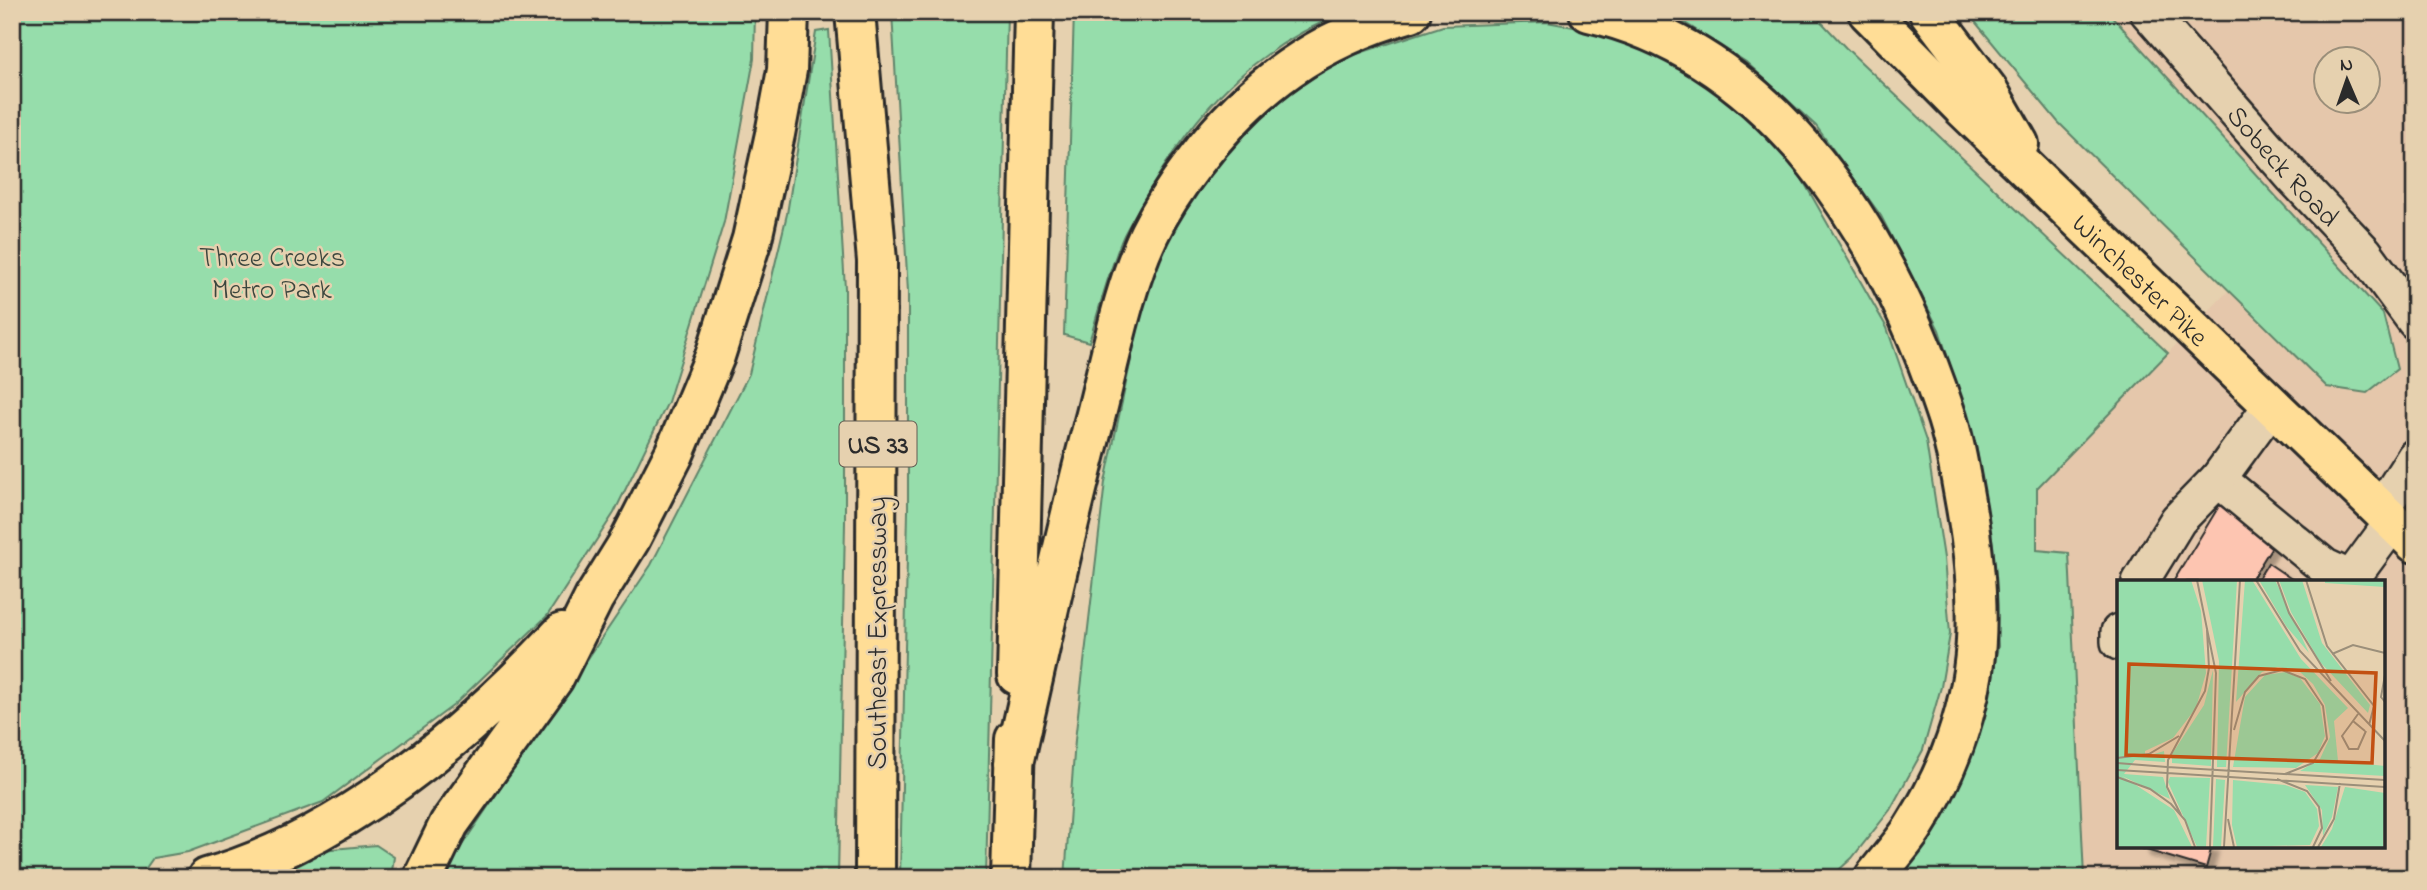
<svg xmlns="http://www.w3.org/2000/svg" width="2427" height="890" viewBox="0 0 2427 890" font-family="'Indie Flower',sans-serif">
<defs>
<filter id="shadow"><feDropShadow dx="6" dy="6" stdDeviation="2" flood-color="#0004"/></filter>
</defs>
<rect width="100%" height="100%" fill="#e6d1af"/>
<filter id="ink" filterUnits="userSpaceOnUse"><feTurbulence type="fractalNoise" baseFrequency=".0143" numOctaves="2"/><feDisplacementMap in="SourceGraphic" scale="14" xChannelSelector="R" yChannelSelector="G"/><feConvolveMatrix kernelMatrix="1 2 1 2 8 2 1 2 1" color-interpolation-filters="sRGB"/></filter>
<g filter="url(#ink)">
<path fill="#e5c7ab" fill-rule="evenodd" d="M2108,12H2415V878H2084L2069,554L2037,550V488L2229,290L2327,387L2383,314ZM2326,60H2368V102H2326ZM2119,582H2383V846H2119Z"/>
<path fill="#96ddab" stroke="#60846b" stroke-width="2" d="M12,12H755L754,59L724,222L668,402L614,513L547,616L454,705L323,802L188,852L153,858L139,878H12Z
M892,12H1007L986,878H900L908,511V292Z
M1074,12H1346C1255,47 1196,110 1148,193C1140,207 1131,221 1124,235C1109,269 1100,307 1089,342L1064,335Z
M1659,12H1812L1846,48L2168,353L2037,488V550L2069,553L2084,878H1897L1908,867L1967,765L1986,711L1998,646L1993,544L1976,446L1939,330L1881,216L1816,126L1746,62L1680,20Z
M1967,12H2108L2383,314L2397,369L2367,393L2327,387L2058,122Z
M1547,22L1616,35L1688,73L1753,118L1801,177L1887,328L1926,441L1944,558L1950,634L1941,687L1923,750L1890,810L1852,858L1830,878H1065L1075,740L1105,482L1147,284L1175,218L1255,117L1341,59L1443,26Z
M829,30L845,288V523L838,878H445L448,866L651,565L749,374L787,214L816,32Z
M376,845L394,857L391,878H252L322,850Z"/>
<path fill="#fdc5b1" stroke="#2b2b2b" stroke-width="2" filter="url(#shadow)" d="M2222,501L2279,535L2250,582H2173Z
M2268,563L2296,582H2256Z
M2144,846H2212L2206,868L2143,849Z"/>
<g fill="none" stroke-linecap="round" stroke-linejoin="round">
<g stroke="#2b2b2b" stroke-width="40">
<g id="minor">
<path id="s1" d="M2148,12L2293,177L2364,252L2415,321"/>
<path d="M2272,405L2218,479L2325,567L2351,579L2393,522"/>
<path d="M2381,510L2415,457"/>
<path d="M2140,582L2178,520L2218,479"/>
<path d="M2119,632V642"/>
</g>
</g>
<g stroke="#2b2b2b" stroke-width="44">
<g id="major">
<path id="s2" d="M1868,12L1961,106L2415,543"/>
<path d="M1929,12L1988,90L2019,144"/>
</g>
</g>
<g stroke="#2b2b2b" stroke-width="44">
<path id="highway" d="M855,12L877,261L875,878
M1589,12C1777,55 1887,238 1944,409C1955,440 1960,474 1966,507C1975,559 1981,617 1973,671C1965,726 1943,781 1913,828C1902,845 1887,861 1874,878
M1017,675L1034,12
M1014,763C1040,649 1064,535 1094,422C1110,361 1122,291 1149,234C1161,209 1177,185 1194,163C1253,85 1317,39 1411,12
M207,878C345,838 466,736 562,633
M423,878L449,824L554,678L594,598L630,540L674,454L715,356L752,239L775,134L787,70L789,12
M1011,878L1015,739"/>
</g>
<use href="#minor" stroke="#e6d1af" stroke-width="35"/>
<use href="#major" stroke="#ffdd96" stroke-width="38"/>
<use href="#highway" stroke="#ffdd96" stroke-width="38"/>
</g>
</g>
<g text-anchor="middle" stroke-width="5" stroke-linejoin="round" paint-order="stroke">
<rect fill="#e6d1af" stroke="#635d53" stroke-width="2" x="839.5" y="421.5" width="77" height="45" rx="5"/>
<g font-size="26" font-weight="bold" fill="#2b2b2b">
<text x="878" y="453">US 33</text>
</g>
<g font-size="28" fill="#2b2b2b" stroke="#e6d1af">
<text dy="10" stroke="none"><textPath href="#s1" startOffset="205">Sobeck Road</textPath></text>
<text dy="10" stroke="none"><textPath href="#s2" startOffset="382">Winchester Pike</textPath></text>
<text transform="translate(876 633) rotate(-90)" y="10">Southeast Expressway</text>
</g>
<g font-size="28" fill="#3b463e" stroke="#e6d1af">
<text x="272" y="266">Three Creeks<tspan x="272" dy="32">Metro Park</tspan></text>
</g>
</g>
<g transform="translate(2117 580)">
<rect width="268" height="268" fill="#e6d1af"/>
<path d="M0,0H74L84,31L89,93L79,128L56,158L28,171V177L47,171L48,182L18,180L7,194L46,197L53,219L5,196L57,230L75,267H0ZM85,0H120L109,187H100L102,81ZM128,0H135L184,79L231,128L217,141L221,181L268,186V196L183,191L203,179L213,157L208,125L196,104L183,92L161,87L145,92L119,122ZM142,0H158L192,73L169,46ZM162,0H185L205,63L253,125L251,133L203,82L174,32ZM208,0H268V7L208,3ZM96,90L94,186L55,183V174L87,125ZM169,92L183,98L203,124L208,156L201,173L179,188L116,187L128,117L148,95ZM53,197L93,198L89,267H80L51,202ZM99,199L108,200L104,267H96ZM116,200L168,205L188,212L200,229L202,246L193,265L120,267L115,245ZM188,205L221,207L215,237L206,256L205,230ZM228,207L268,213L266,267H204L215,249Z" fill="#96ddab"/>
<path fill="none" stroke="#9b8f7a" stroke-width="2" d="M80,0L99,93L93,267M139,0L183,71L268,161M160,0L172,33L214,101M189,0L210,66L257,126L252,145M215,74L236,65L268,73M268,95L264,117L268,122M241,134L236,141L248,151M236,141L225,156L232,169H241L249,151M117,150L128,112L142,96L165,90L188,99L206,126L210,159L196,183L168,194M0,178L32,174L62,156M0,183L50,187M50,187L268,200M0,190L50,193M50,193L268,207M0,197L33,209L54,224L68,240L78,267M160,199L190,211L202,227L205,248L196,267M64,235L50,207L51,180L88,111L92,88L90,50M111,239L117,267M107,267L123,0M201,267L217,239L223,203"/>
<path fill="#c25012" fill-opacity="0.15" stroke="#c25012" stroke-width="3.5" d="M12,84L259,93L255,183L9,175Z"/>
<rect width="268" height="268" fill="none" stroke="#2b2b2b" stroke-width="3.5"/>
</g>
<rect width="2427" height="890" fill="none" stroke="#e6d1af" stroke-width="42"/>
<rect x="21" y="21" width="2385" height="848" fill="none" stroke="#2b2b2b" stroke-width="2.5" filter="url(#ink)"/>
<g transform="translate(2347 80) rotate(358)"><circle r="33" fill="#e6d1af" stroke="#9b8f7a" stroke-width="2"/>
<path d="M0-5L12 26L0 18L-12 26Z" fill="#2b2b2b"/>
<text y="-10" font-size="19" font-weight="bold" text-anchor="middle" fill="#2b2b2b">N</text>
</g>
</svg>
